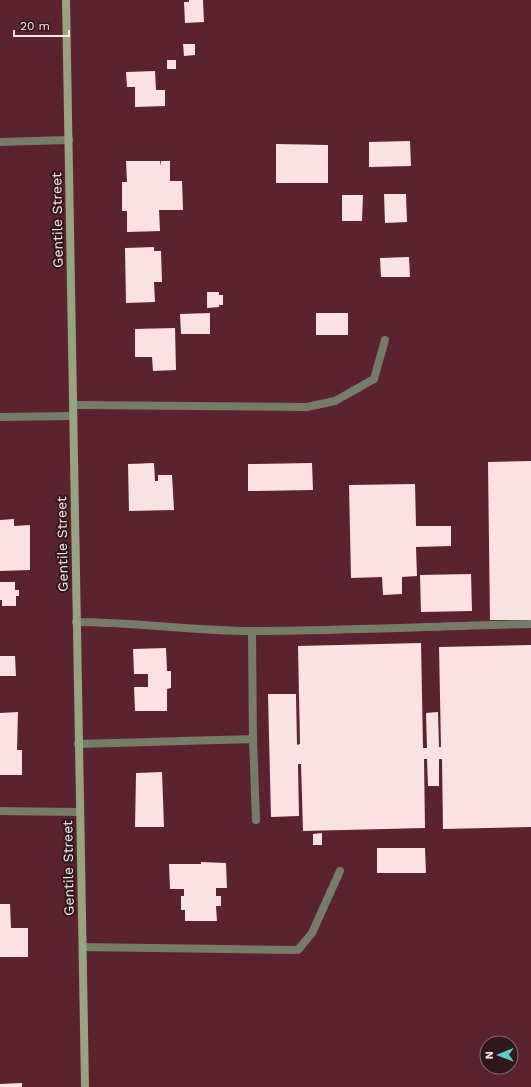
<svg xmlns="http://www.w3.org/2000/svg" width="531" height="1087" viewBox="0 0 531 1087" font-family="'Work Sans',sans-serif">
<rect width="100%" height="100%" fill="#5b2330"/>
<path fill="#f9e1e4" d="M189,0H203L204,22L185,23L184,2H189Z
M183,44H195V55L184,56Z
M167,60H176V69H167Z
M155,71L156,90H165V106L135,107V87H127L126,72Z
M410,141L411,166L369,167V142Z
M276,144L328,145V183H276Z
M126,161H160V166L161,161H170V181H182L183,210H159L160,231L127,232V211H122V182H127Z
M384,194H406L407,222L385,223Z
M342,195H363L362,221H342Z
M154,247V251H161L162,282H154L155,302L126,303L125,248Z
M409,257L410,277H381L380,258Z
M207,292H219V295H223V305H219V307L207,308Z
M210,313V334H181L180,314Z
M316,313H348V335H316Z
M175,328L176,370L153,371L152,357H135V329Z
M531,461V620H490L488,462Z
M154,463L155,481H158V475H172L174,510L129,511L128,464Z
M312,463L313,490L248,491V464Z
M415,484L416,526H451V546L416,547L417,576L402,577V594L383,595L382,577L351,578L349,485Z
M14,519V526L30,525V570L0,571V520Z
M471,574L472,611L421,612L420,575Z
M0,582H15V590H19V596H16V606H2V600H0Z
M421,643L423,748H427L426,713L438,712L439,747H441L439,647L531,645V827L443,829L442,759H439V786H428L427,759H424L425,828L303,831L301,764H298L299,816L271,817L268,694H296L297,745L300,744L298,646Z
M166,648L167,671H171V688L167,689V711H135L134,687H148V674H134L133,649Z
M0,656H15L16,676H0Z
M18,712L17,750H22V775H0V713Z
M162,772L164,827H135L136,773Z
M322,833V845H313V834Z
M377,848H425L426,873H377Z
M201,862L226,863L227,888H216V896H221V906H216L217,921H185V910H181V896H184V889H170L169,864H201Z
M0,904H10L11,928H28V957H0Z
M22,1083V1087H0V1084Z"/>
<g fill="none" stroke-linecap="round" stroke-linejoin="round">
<path stroke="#737e66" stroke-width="8" d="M0,142L69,140
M73,405L307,407L335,401L374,379L385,340
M76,622C135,622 193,631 252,631C345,631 438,626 531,624
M253,739L256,820
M78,744L253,739L252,631
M83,947L298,950L312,933L340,871"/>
<path stroke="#737e66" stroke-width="8" d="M0,417L73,416
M0,811L79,812"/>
<path stroke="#94a57f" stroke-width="8" d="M66,0L85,1087"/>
</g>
<g text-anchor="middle" stroke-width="4" stroke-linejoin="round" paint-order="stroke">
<g font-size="14" fill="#faebed" stroke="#30171c">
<text transform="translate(57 220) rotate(-91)" y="5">Gentile Street</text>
<text transform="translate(62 544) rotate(-91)" y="5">Gentile Street</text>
<text transform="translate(68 868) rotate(-91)" y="5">Gentile Street</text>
</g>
</g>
<g transform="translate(499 1055) rotate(269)"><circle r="19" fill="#30171c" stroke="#816c70"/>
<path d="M0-3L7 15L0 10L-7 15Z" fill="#56cec3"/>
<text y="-6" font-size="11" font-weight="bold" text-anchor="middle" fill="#faebed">N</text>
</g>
<path d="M14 30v6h55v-6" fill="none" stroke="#faebed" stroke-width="2"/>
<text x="20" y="30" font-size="12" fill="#faebed" stroke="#30171c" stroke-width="3" paint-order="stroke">20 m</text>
</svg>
